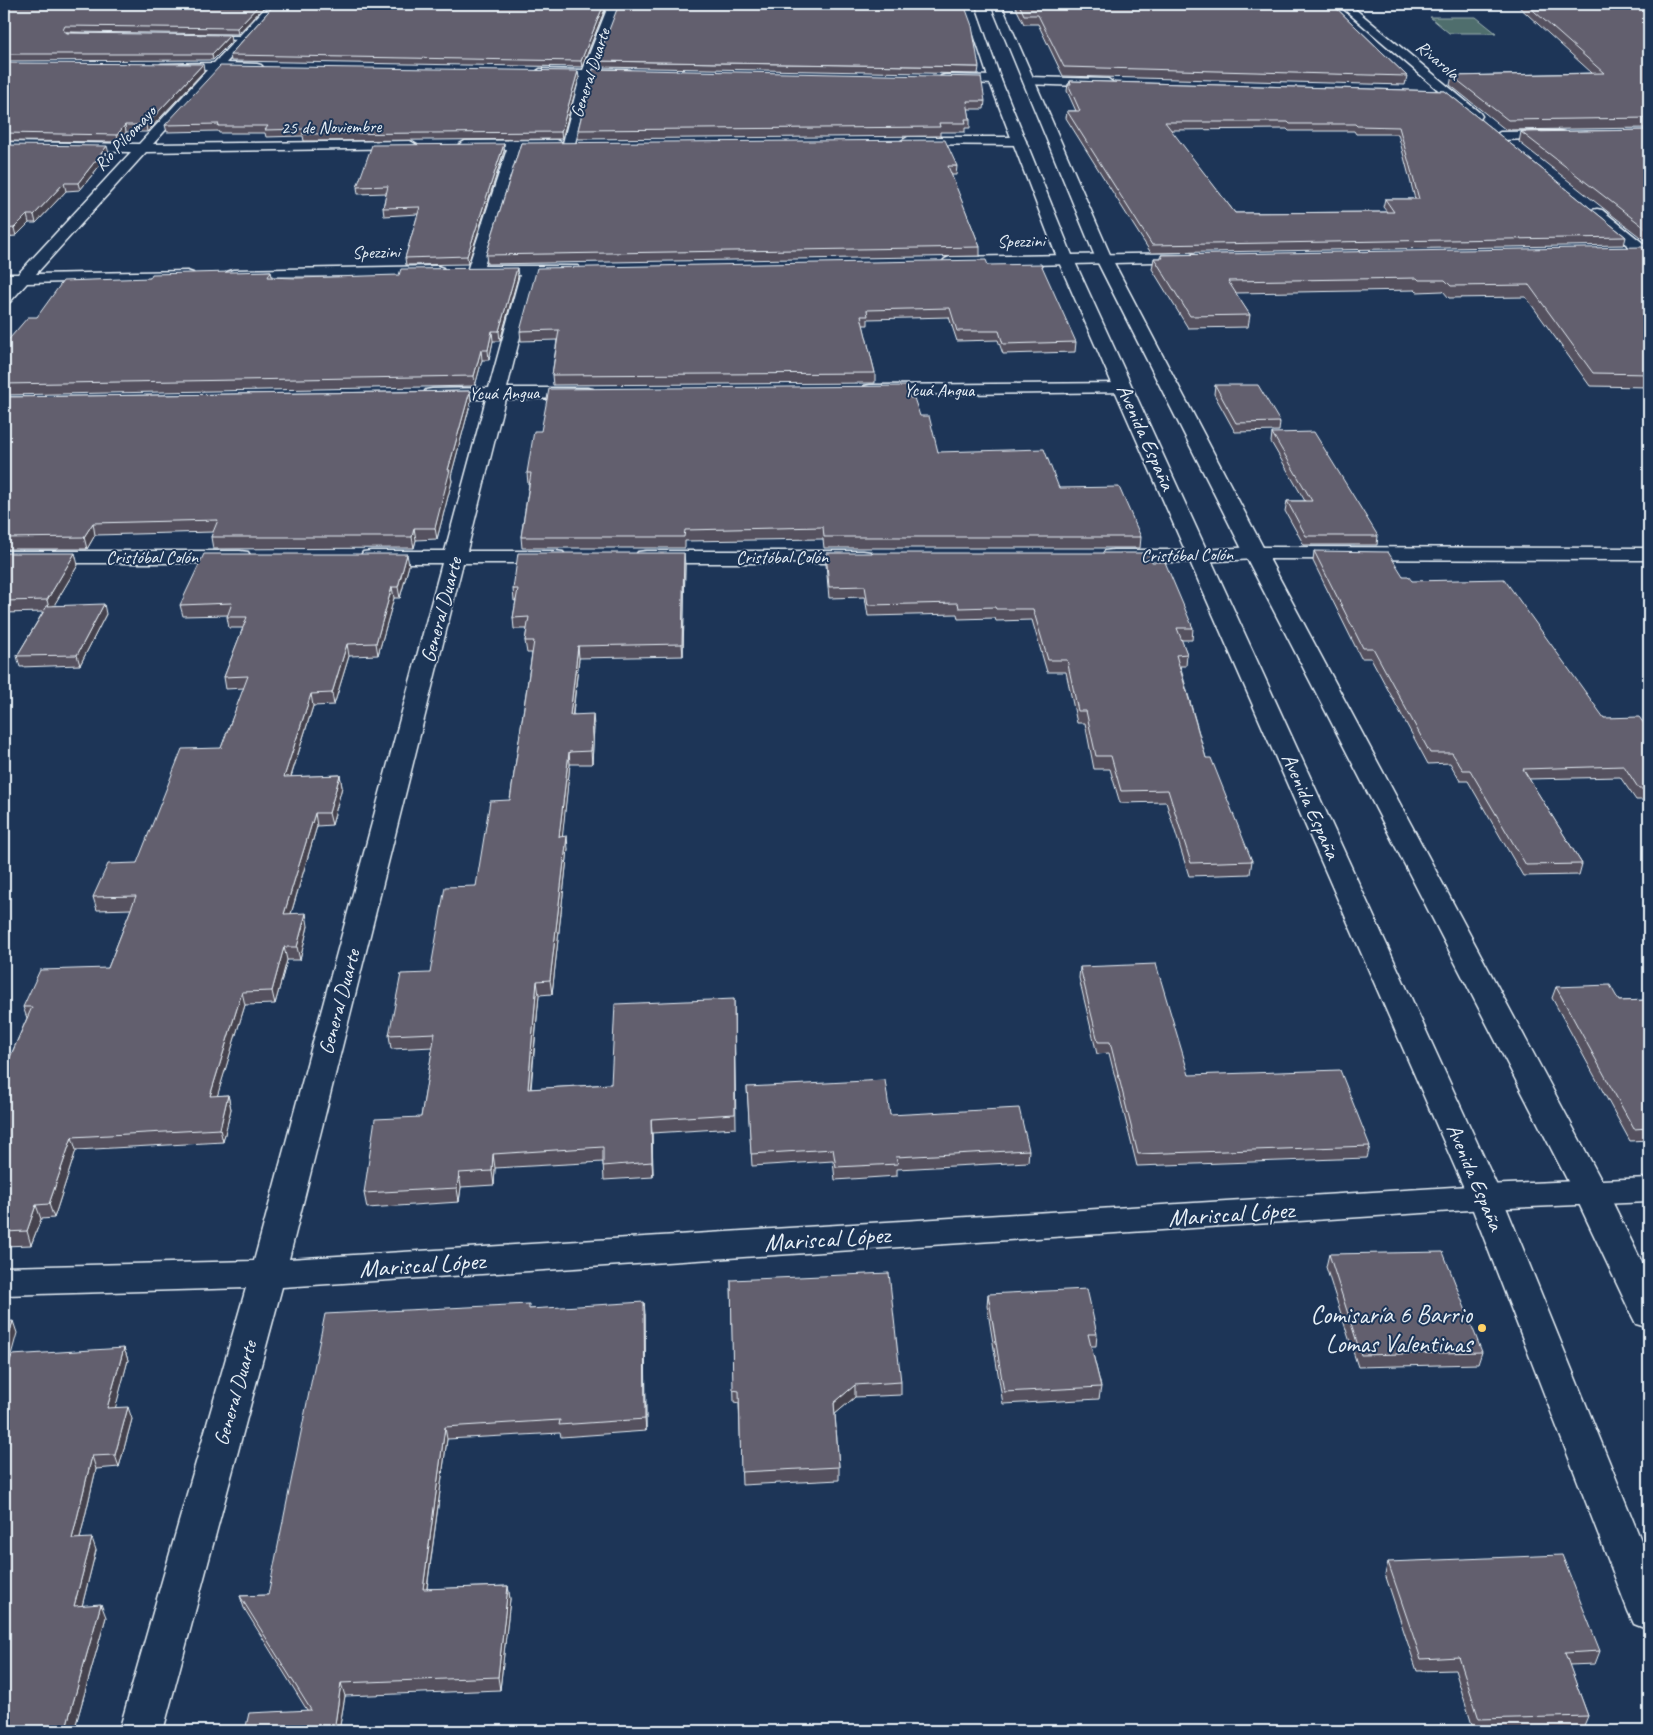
<svg xmlns="http://www.w3.org/2000/svg" width="1653" height="1735" viewBox="0 0 1653 1735" font-family="Caveat,sans-serif">
<rect width="100%" height="100%" fill="#1d3557"/>
<filter id="ink" filterUnits="userSpaceOnUse"><feTurbulence type="fractalNoise" baseFrequency=".02" numOctaves="2"/><feDisplacementMap in="SourceGraphic" scale="10" xChannelSelector="R" yChannelSelector="G"/><feConvolveMatrix kernelMatrix="1 2 1 2 8 2 1 2 1" color-interpolation-filters="sRGB"/></filter>
<g filter="url(#ink)">
<path fill="#4f6e6d" stroke="#9cb0b2" d="M1430,17H1476L1496,33H1449Z"/>
<g fill="none" stroke-linecap="round" stroke-linejoin="round">
<g stroke="#e8f1f8" stroke-width="3">
<path id="service" d="M204,36H243L247,38L243,40L206,39L204,38Z"/>
</g>
<g stroke="#e8f1f8" stroke-width="3">
<path id="minor" d="M269,4H279L226,63L257,64L261,65L263,67L261,69L220,70L153,144L410,141L417,145L415,148L146,152L36,274L187,271L193,273L195,276L193,279L27,283L10,302L4,304V290L9,284H4V274H18L131,152L4,150V142L139,144L207,70L165,69L159,66L161,64L214,63Z
M609,4H619L594,70H630L636,74L630,78L592,77L574,147L569,148L563,145L557,148H520L484,266H578L580,269L578,272L572,274H536L507,388H587L593,389L596,393L593,397L587,398L505,399L467,551H555L563,552L566,557L563,562L555,563H463L289,1259L1485,1185L1649,1178V1202L1485,1209L282,1287L163,1731H119L246,1288L4,1295V1267L254,1261L442,563H371L363,562L360,557L363,552L371,551H445L486,399H432L426,398L423,394L426,390L432,389L489,388L520,275L475,276L469,274L467,271L507,149H465L458,145L465,141L557,140L563,143L580,77H540L534,73L540,69L583,70Z
M1338,4H1349L1480,113L1482,116L1480,119H1472Z
M945,75L995,76L1001,80L995,84L941,82L939,79L941,76Z
M1029,77L1108,79L1114,83L1108,87L1025,84L1023,81L1025,78Z
M1559,131L1564,132L1566,135L1564,138L1500,140L1493,136L1500,132Z
M908,137H1019L1026,141L1019,145L903,144L901,141Z
M1597,209L1602,210L1649,248V261L1644,259L1592,216L1590,213L1592,210Z
M1190,253L1195,255L1198,258L1195,261L950,267L945,265L942,262L945,259L950,257Z
M437,266L443,268L445,271L443,274L233,280L227,278L225,275L227,272L233,270Z
M1123,383L1129,384L1132,388L1129,392L870,395L864,394L861,390L864,386L870,385Z
M1255,547L1649,548V560L1255,559L1200,562H1113L1105,561L1102,556L1105,551L1113,550H1200Z
M4,551H240L248,552L251,557L248,562L240,563H4Z
M646,551H863L871,552L874,557L871,562L863,563H646L638,562L635,557L638,552Z"/>
</g>
<g stroke="#e8f1f8" stroke-width="3">
<path id="tertiary" d="M964,4H974L1001,80L1074,260L1502,1197L1649,1560V1630L1634,1624L1628,1611L1468,1197L1058,260L989,80Z
M991,4H1001L1112,259L1266,553L1608,1193L1649,1277V1328L1636,1324L1631,1314L1574,1193L1244,553L1096,259Z"/>
</g>
<use href="#service" fill="#1d3557" fill-rule="evenodd"/>
<use href="#minor" fill="#1d3557" fill-rule="evenodd"/>
<use href="#tertiary" fill="#1d3557" fill-rule="evenodd"/>
</g>
<path fill="#54515f" stroke="#e8f1f8" fill-rule="evenodd" d="M4,4H267L238,34L66,32L231,42L213,60L4,61Z
M275,4H607L582,67L231,61L230,55Z
M1014,4H1332L1407,76L1405,85L1063,76L1038,24H1024Z
M1466,4H1649V128L1506,130L1450,85L1452,76L1592,73L1517,5H1468Z
M597,61L979,67L978,74L598,67Z
M4,63L204,71L147,132H126L119,142L4,141Z
M593,69L985,101L984,109H968L970,119V128H965V132H940V136L578,139V130Z
M579,78L562,139L304,141L303,136L266,137L265,133H219L218,131L167,132L165,125Z
M1070,81L1445,91L1626,237L1624,245L1151,253L1066,118L1067,111H1076L1067,91L1068,84H1069ZM1287,129L1289,131H1354L1356,134H1398L1415,199H1385L1383,207L1387,212L1235,213L1170,130Z
M1649,130V244L1519,142L1521,132Z
M521,143L957,166L956,175H951L980,247V256L487,264L486,255Z
M504,144V151L468,264L406,265L405,258L418,214L384,216L383,208L386,193L358,194L357,187Z
M4,145L109,154L80,190L66,191L36,223H29L16,236L4,237Z
M1649,249V387L1590,386L1526,297L1449,298L1443,291L1417,292L1415,290L1235,293L1250,315L1248,327L1188,328L1152,269L1154,258H1161V255Z
M988,265L1076,342L1075,352L1003,354L998,340L957,341L949,317L868,319V325H863L875,373V383L553,385L552,375L557,340L521,341L520,331Z
M271,271L272,277H518L500,341H493L489,360H482L475,386L4,395V345L37,317L150,278Z
M1215,385L1280,422L1279,431L1235,432L1214,394Z
M470,391L471,401L451,476L452,481L437,539L416,540L414,548L213,549L211,537L213,532L95,535L87,549H4V397Z
M910,398L938,452L1059,488L1141,537L1140,548H824L823,539L685,541V548H522L521,537L529,484H528L527,473L541,431Z
M1272,433L1378,536L1377,545H1304L1285,511L1287,501H1305L1271,442Z
M1314,551L1403,576L1412,581L1604,718L1649,730V800H1636L1620,777L1529,779L1582,864L1579,875L1523,876L1468,781H1460L1450,763L1428,764L1371,658H1361L1313,561Z
M4,553L78,565L54,605L106,614L80,665L20,667L17,656L43,612L4,613Z
M826,553L1152,562L1193,628L1192,640H1181L1187,654L1186,666H1180L1206,758L1252,861L1250,874L1189,876L1166,802L1120,803L1110,769H1094L1085,723H1077L1066,672H1047L1032,620L996,621L995,618L958,619L957,614L868,616L865,597L829,598L826,564Z
M409,565L400,598H394L378,655L349,656L334,705L313,706L291,777L340,775L342,787L332,825L317,826L291,914L308,926L300,960H287L275,1004L245,1005L217,1096L228,1095L231,1109L223,1142L76,1150L54,1218L41,1219L31,1245L4,1246V1071L27,1018L23,1007L108,968L131,909L97,910L93,897L137,863L221,748L244,688L226,689L224,677L243,628H229L227,617L228,615L183,616L180,605Z
M685,565L683,656L579,658L573,714L594,726L592,764H570L562,836L568,849L552,994L539,995L531,1089L611,1084L734,999L736,1128L652,1133L653,1177L604,1180L603,1162L495,1168L494,1185L461,1187L459,1202L367,1208L364,1193L421,1117L433,1047L391,1049L389,1035L430,973L476,886L510,800L532,653H527L525,641L527,629H514L513,618L516,600L514,601L513,589Z
M1080,967L1189,1075L1370,1146L1367,1158L1137,1166L1109,1053L1097,1054L1079,978Z
M1556,987L1619,1001L1649,1000V1140L1630,1141L1552,998Z
M747,1087L890,1115L1029,1150L1028,1162L897,1169V1176L835,1180L833,1161L752,1166Z
M1329,1254L1482,1352L1478,1364L1358,1367L1326,1267Z
M731,1280L901,1382V1395L855,1397L835,1414L839,1467V1480L742,1485L739,1403L734,1402Z
M988,1294L1097,1334L1096,1346H1091L1101,1387L1099,1399L1003,1404L987,1306Z
M530,1309L645,1314L646,1431L561,1437L560,1433L447,1439L427,1589L508,1586L510,1599L500,1690L345,1696L339,1731L307,1710L244,1608L240,1596L268,1595Z
M124,1348L128,1360L115,1408L132,1419L119,1467L96,1469L80,1538L96,1550L82,1606L106,1617L74,1731H4Z
M1388,1562L1600,1651L1595,1664L1569,1665L1588,1716L1583,1728L1474,1731L1455,1670L1417,1671L1385,1574Z"/>
<path fill="#45424d" stroke="#e8f1f8" d="M260,4H267L238,34L237,28Z
M604,4H607L582,67L581,61Z
M230,35L231,42L213,60L212,54Z
M203,64L204,71L147,132L146,125Z
M578,71L579,78L562,139L561,132Z
M125,125L126,132L119,142L117,135Z
M504,144V151L468,264L467,256Z
M107,146L109,154L80,190L78,183Z
M64,183L66,191L36,223L34,215Z
M27,215L29,223L16,236L14,228Z
M517,268L518,277L500,341L499,331Z
M492,331L493,341L489,360L488,350Z
M481,350L482,360L475,386L474,376Z
M470,391L471,401L451,476L452,481L437,539L435,528L448,470Z
M93,523L95,535L87,549L84,537Z
M414,528L416,540L414,548L412,537Z
M75,553L78,565L50,612L47,600Z
M684,553L685,565L683,656L682,644Z
M407,554L409,565L400,598L398,587Z
M392,587L394,598L378,655L376,643Z
M104,604L106,614L80,665L77,655Z
M347,644L349,656L334,705L332,693Z
M578,646L579,658L571,727L570,715Z
M311,694L313,706L287,789L284,777Z
M593,714L594,726L592,764L591,751Z
M569,752L570,764L561,850L559,837Z
M340,775L342,787L332,825L329,813Z
M315,813L317,826L287,927L284,914Z
M567,836L568,849L552,994L550,980Z
M306,913L308,926L300,960L297,947Z
M284,947L287,960L275,1004L272,991Z
M537,981L539,995L529,1103L528,1089Z
M242,992L245,1005L213,1110L210,1096Z
M228,1095L231,1109L223,1142L220,1129Z
M651,1119L652,1133L653,1177L652,1162Z
M72,1137L76,1150L54,1218L49,1204Z
M493,1154L495,1168L494,1185L492,1171Z
M459,1173L461,1187L459,1202L457,1188Z
M36,1205L41,1219L31,1245L27,1231Z
M644,1302L645,1314L646,1431L645,1419Z
M13,1321L17,1333L5,1377L4,1374V1352Z
M124,1348L128,1360L112,1421L107,1408Z
M855,1385V1397L834,1415V1403Z
M128,1407L132,1419L119,1467L115,1455Z
M445,1427L447,1439L425,1602L423,1589Z
M92,1456L96,1469L77,1551L72,1539Z
M92,1538L96,1550L79,1618L74,1606Z
M508,1586L510,1599L500,1690L498,1677Z
M101,1604L106,1617L74,1731H65Z
M341,1683L345,1696L339,1731H334Z"/>
<path fill="#625e6e" stroke="#e8f1f8" fill-rule="evenodd" d="M4,4H260L237,28L65,26L63,30L67,33L230,35L212,54H4Z
M275,4H604L581,61L230,55Z
M619,4H964L972,26L979,67L597,61Z
M1019,4H1332L1407,76L1064,67L1038,15H1024Z
M1526,4H1649V118L1508,120L1452,76L1604,73Z
M4,63L203,64L146,125H125L117,135L4,133Z
M220,66L578,71L561,132L302,134L305,129L265,130L268,126H218L219,124L165,125Z
M593,69L981,77L985,101H967L970,119H965L966,123H939L940,127L578,130Z
M1070,81L1445,91L1626,237L1152,245L1067,111H1080L1068,84H1071ZM1165,122H1288L1290,124H1355L1357,126L1399,127L1419,199H1385L1394,212L1235,213Z
M1649,130V231L1521,132Z
M945,140L957,166H948L980,247L486,255L521,143Z
M504,144L467,256L405,258L420,207L383,208L388,186L357,187L372,145Z
M4,145L107,146L78,183H64L34,215H27L14,228L4,229Z
M1642,247L1649,249V374L1593,373L1529,285L1451,286L1445,280H1419L1417,278L1228,281L1250,315L1190,316L1154,258H1163L1161,255Z
M986,260L988,265L1041,264L1076,342L1003,344L999,331H957L950,308L867,310L868,316H861L875,373L552,375L559,330L520,331L537,268Z
M517,268L499,331H492L488,350H481L474,376L4,384V345L28,317H37L63,281L150,278L152,274L230,272L271,271L268,277L297,278L399,275L401,269Z
M1215,385H1258L1280,422L1236,423Z
M907,386L910,398H914L920,416H929L938,452L1044,449L1059,488L1119,487L1141,537H824L823,527L685,530L684,537H521L531,473H527L534,431H541L549,389Z
M470,391L448,470H450L435,528H414L412,537H211L218,520L93,523L84,537L4,538V397Z
M1314,432L1378,536H1306L1287,501H1312L1272,433Z
M1314,551L1388,552L1403,576H1408L1412,581L1504,579L1604,718L1639,717L1649,730V789H1639L1624,766L1523,769L1582,864L1526,865L1470,770H1463L1452,753H1430L1373,648H1363Z
M4,553H75L47,600L4,601Z
M518,553H684L682,644L578,646L570,715L593,714L591,751L569,752L559,837L567,836L550,980L537,981L528,1089L611,1084L615,1004L734,999L735,1114L651,1119L652,1162L603,1166V1147L493,1154L492,1171L459,1173L457,1188L364,1193L375,1119L421,1117L435,1033L389,1035L401,974L430,973L445,887L476,886L490,801L510,800L534,641H525L529,617L513,618L518,589H513Z
M826,553H1148L1152,562H1165L1193,628H1177L1187,654L1176,655L1206,758H1211L1252,861L1191,863L1168,790L1121,791L1111,756H1096L1086,711H1078L1067,660H1048L1033,609H996L995,607L959,608L958,603L868,605L865,586L829,587Z
M204,554H407L398,587H392L376,643L347,644L332,693L311,694L284,777L340,775L329,813H315L284,914L306,913L297,947H284L272,991L242,992L210,1096L228,1095L220,1129L72,1137L49,1204L36,1205L27,1231L4,1232V1106L6,1101H4V1071L32,1007H23L40,970L108,968L136,896L93,897L108,864L137,863L182,749L221,748L248,676L224,677L247,617H227L232,603L180,605Z
M104,604L77,655L17,656L47,606Z
M1156,964L1189,1075L1340,1070L1370,1146L1138,1154L1110,1042H1098L1080,967Z
M1610,985L1619,1001L1649,1000V1128L1634,1129L1556,987Z
M885,1080L890,1115L1019,1108L1029,1150L896,1157L898,1164L836,1167L833,1149L751,1154L747,1087Z
M1443,1252L1482,1352L1361,1355L1329,1254Z
M889,1273L901,1382L855,1385L834,1403L839,1467L741,1472L739,1391L733,1390L731,1280Z
M1087,1289L1097,1334H1088L1101,1387L1004,1392L988,1294Z
M644,1302L645,1419L559,1425L560,1420L445,1427L423,1589L508,1586L498,1677L341,1683L334,1731H245L249,1713L311,1710L240,1596L268,1595L325,1314L529,1304V1309Z
M13,1321L4,1352V1322Z
M124,1348L107,1408L128,1407L115,1455L92,1456L72,1539L92,1538L74,1606L101,1604L65,1731H4V1380L12,1355Z
M1562,1555L1600,1651L1565,1653L1588,1716L1479,1719L1459,1657L1421,1659L1388,1562Z"/>
</g>
<circle fill="#ffd166" stroke="#1d3557" stroke-width="2" cx="1482" cy="1328" r="5"/>
<g text-anchor="middle" stroke-width="4" stroke-linejoin="round" paint-order="stroke">
<g font-size="18" fill="#e8f1f8" stroke="#1d3557">
<text transform="translate(1438 60) rotate(40)" y="6">Rivarola</text>
<text transform="translate(590 73) rotate(-72)" y="6">General Duarte</text>
<text transform="translate(331 127) rotate(-1)" y="6">25 de Noviembre</text>
<text transform="translate(125 138) rotate(-47)" y="6">Río Pilcomayo</text>
<text transform="translate(1021 241) rotate(-1)" y="6">Spezzini</text>
<text transform="translate(376 252) rotate(-1)" y="6">Spezzini</text>
<text x="939" y="396">Ycuá Angua</text>
<text transform="translate(504 393) rotate(-1)" y="6">Ycuá Angua</text>
<text transform="translate(1187 555) rotate(-1)" y="6">Cristóbal Colón</text>
<text x="152" y="563">Cristóbal Colón</text>
<text x="782" y="563">Cristóbal Colón</text>
</g>
<g font-size="21" fill="#e8f1f8" stroke="#1d3557">
<text transform="translate(1146 437) rotate(66)" y="7">Avenida España</text>
<text transform="translate(441 610) rotate(-75)" y="7">General Duarte</text>
<text transform="translate(1311 806) rotate(66)" y="7">Avenida España</text>
<text transform="translate(339 1002) rotate(-75)" y="7">General Duarte</text>
<text transform="translate(1475 1177) rotate(67)" y="7">Avenida España</text>
<text transform="translate(235 1393) rotate(-74)" y="7">General Duarte</text>
</g>
<g font-size="25" fill="#e8f1f8" stroke="#1d3557">
<text transform="translate(1231 1213) rotate(-4)" y="9">Mariscal López</text>
<text transform="translate(827 1238) rotate(-4)" y="9">Mariscal López</text>
<text transform="translate(422 1264) rotate(-4)" y="9">Mariscal López</text>
</g>
<g font-size="25" fill="#e8f1f8" stroke="#1d3557" text-anchor="end">
<text x="1472" y="1323">Comisaría 6 Barrio<tspan x="1472" dy="29">Lomas Valentinas</tspan></text>
</g>
</g>
<rect width="1653" height="1735" fill="none" stroke="#1d3557" stroke-width="20"/>
<rect x="10" y="10" width="1633" height="1715" fill="none" stroke="#e8f1f8" stroke-width="2" filter="url(#ink)"/>
</svg>
